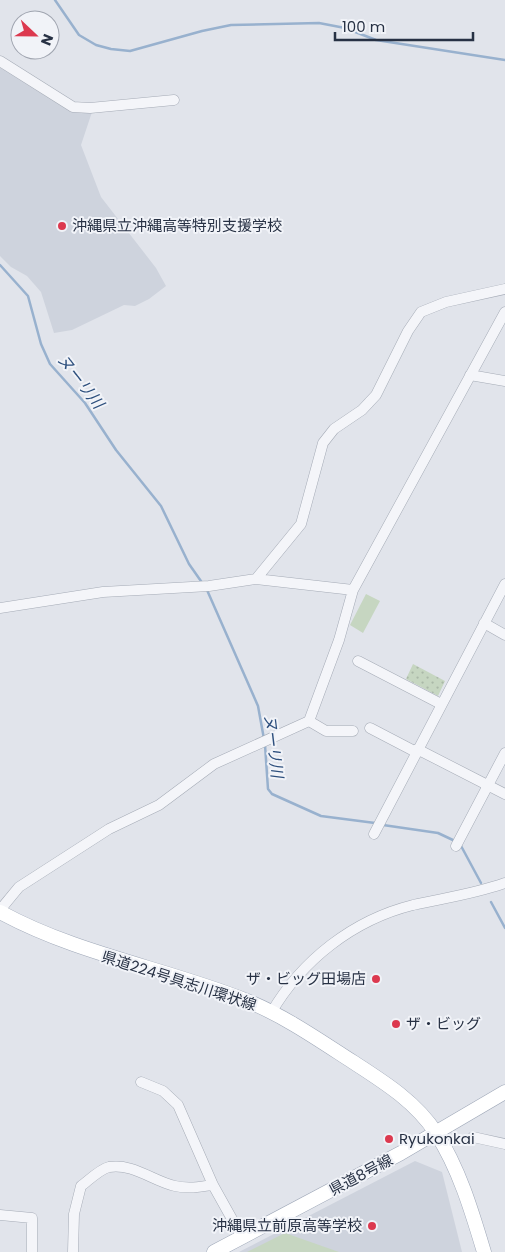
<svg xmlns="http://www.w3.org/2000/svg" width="505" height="1252" viewBox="0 0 505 1252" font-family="Poppins,'Noto Sans JP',sans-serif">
<defs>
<pattern id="grass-dots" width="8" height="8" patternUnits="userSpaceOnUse" patternTransform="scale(1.25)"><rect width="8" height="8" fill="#c6d6c1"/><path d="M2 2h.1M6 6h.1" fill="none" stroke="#aab8a7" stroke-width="1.8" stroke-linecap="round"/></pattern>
</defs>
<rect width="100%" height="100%" fill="#e1e4eb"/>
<path fill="#ced3dd" d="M0,65L92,112L81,145L101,197L156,268L166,286L149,299L135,306L124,305L72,330L54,333L41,292L27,276L11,267L0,256Z
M415,1161L442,1172L462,1252H239Z"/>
<path fill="url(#grass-dots)" d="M413,664L445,681L438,696L406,679Z"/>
<path fill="#c6d6c1" d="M366,594L380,601L363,633L350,625Z
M285,1233L339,1252H247Z"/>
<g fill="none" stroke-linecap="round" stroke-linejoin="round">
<path stroke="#98b1ce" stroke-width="2.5" d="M55,0L79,35L96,45L111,49L130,51L202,31L231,25L319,23L345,28L376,40L505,60
M0,265L28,296L41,344L50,364L85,403L116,450L161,506L189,564L203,584
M207,590L258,706L264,739
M265,745L268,789L272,794L321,816L375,823
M383,825L438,833L455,841
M460,844L481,883
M491,902L505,928"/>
<g stroke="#a5abb6" stroke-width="11">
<path id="minor" d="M0,61L73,107L90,108L174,100
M470,375L505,381
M256,579L301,524L323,443L334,429L362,410L376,395L408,331L421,312L446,302L505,289
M0,608L103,592L209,586L256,579L353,590
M484,623L505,635
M358,661L441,704
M309,721L326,731H353
M370,728L416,752
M417,749L505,794
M374,834L505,584
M456,846L505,753
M0,910L19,887L109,829L159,805L214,764L309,721L339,640L353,590L505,312
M271,1013C302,960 353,920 413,905C444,898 475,894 505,883
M141,1082L163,1091L178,1105L213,1185L242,1237
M473,1137L505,1144
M0,1215L32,1218V1252
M73,1252L74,1214L81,1186C88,1181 100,1169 109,1167C133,1163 153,1181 175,1186C188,1189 200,1187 213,1185"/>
</g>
<g stroke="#9fa8b8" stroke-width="15">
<path id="major" d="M0,912C77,954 164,968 245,1000C283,1015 319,1040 353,1062C384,1082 416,1102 436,1133C459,1168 472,1212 484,1252
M214,1252L401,1153L505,1092"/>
</g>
<use href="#minor" stroke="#f4f5f9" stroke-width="10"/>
<use href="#major" stroke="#fff" stroke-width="14"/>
</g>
<g fill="#dc394f" stroke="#f1f3f8" stroke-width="2">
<circle cx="62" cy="226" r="5"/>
<circle cx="376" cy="979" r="5"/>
<circle cx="396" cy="1024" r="5"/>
<circle cx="389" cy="1139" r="5"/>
<circle cx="372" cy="1226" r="5"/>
</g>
<g text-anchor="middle" stroke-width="4" stroke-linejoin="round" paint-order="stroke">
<g font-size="15" fill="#273144" stroke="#f1f3f8" text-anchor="start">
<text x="72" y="231">沖縄県立沖縄高等特別支援学校</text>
<text x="366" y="984" text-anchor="end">ザ・ビッグ田場店</text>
<text x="406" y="1029">ザ・ビッグ</text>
<text x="399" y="1144">Ryukonkai</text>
<text x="362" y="1231" text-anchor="end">沖縄県立前原高等学校</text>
</g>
<g font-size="15" fill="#273144" stroke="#f1f3f8">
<text transform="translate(179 981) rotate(18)" y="5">県道224号具志川環状線</text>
<text transform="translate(361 1175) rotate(-28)" y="5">県道8号線</text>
</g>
<g font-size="16" font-style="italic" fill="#2d4f7d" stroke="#f1f3f8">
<text transform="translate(81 381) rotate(52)" y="6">ヌーリ川</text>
<text transform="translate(274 746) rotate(83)" y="6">ヌーリ川</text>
</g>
</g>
<g transform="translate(35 35) rotate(112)"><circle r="24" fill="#f1f3f8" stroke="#a0a5b0"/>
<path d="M0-4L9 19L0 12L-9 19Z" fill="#dc394f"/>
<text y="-8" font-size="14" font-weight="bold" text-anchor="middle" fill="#273144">N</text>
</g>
<path d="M335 32v8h138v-8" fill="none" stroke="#273144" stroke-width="2.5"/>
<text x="342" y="32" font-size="15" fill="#273144" stroke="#f1f3f8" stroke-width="4" paint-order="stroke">100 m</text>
</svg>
